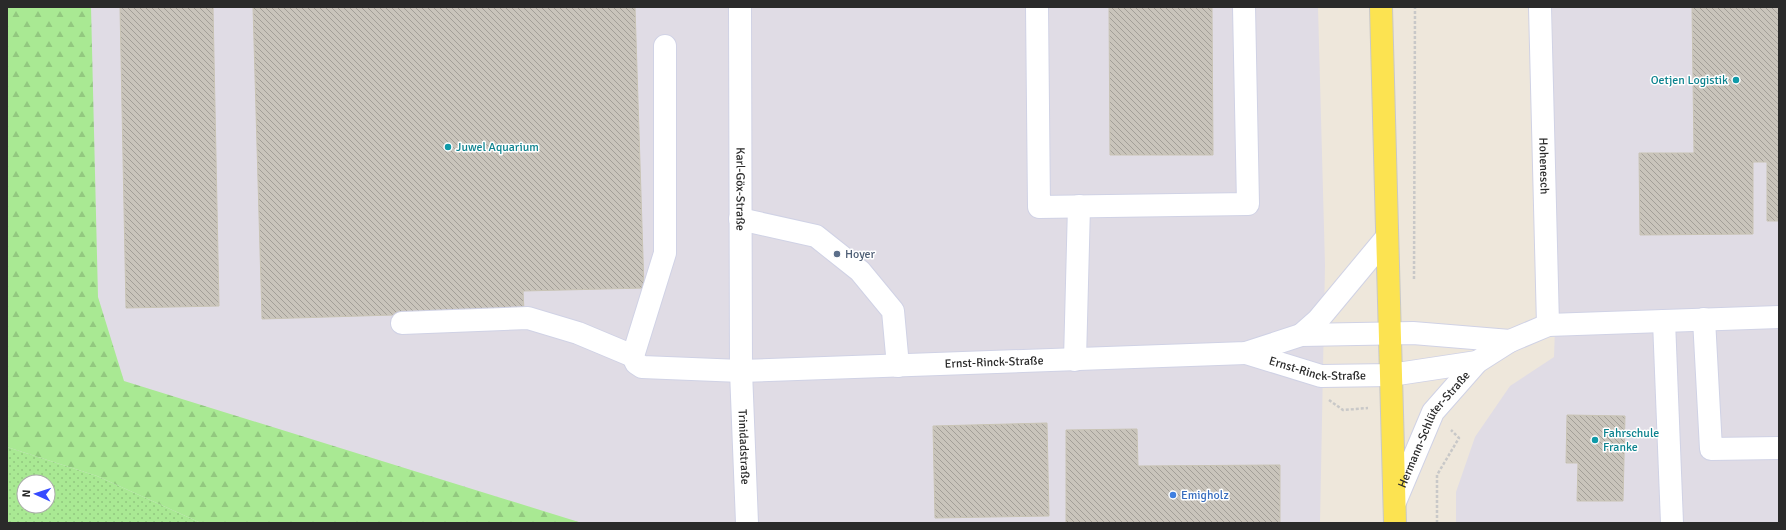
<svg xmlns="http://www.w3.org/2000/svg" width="1786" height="530" font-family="Signika,sans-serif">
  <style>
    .industrial { fill: #e0dce5; fill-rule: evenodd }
    .grass { fill: url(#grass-dots); fill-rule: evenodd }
    .forest { fill: url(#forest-firs) }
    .building { fill: url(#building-back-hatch); stroke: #c9c4b5 }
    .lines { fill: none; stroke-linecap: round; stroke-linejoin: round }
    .minor-casing { stroke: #d0d2e5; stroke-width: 24 }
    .major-casing { stroke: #c8c8c8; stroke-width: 24 }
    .path { stroke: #c8c8c8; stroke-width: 2.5; stroke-dasharray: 3 2; stroke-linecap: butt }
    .minor { stroke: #fff; stroke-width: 22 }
    .major { stroke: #fce351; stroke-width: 22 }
    .culture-dot { fill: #0f9aa8; stroke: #fff; stroke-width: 1.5 }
    .service-dot { fill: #5c6f8a; stroke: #fff; stroke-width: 1.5 }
    .shop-dot { fill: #3f7fe0; stroke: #fff; stroke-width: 1.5 }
    .labels { text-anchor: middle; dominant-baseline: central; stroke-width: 3; stroke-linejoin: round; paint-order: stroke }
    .culture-label { font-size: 12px; fill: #0d838f; stroke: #fff; text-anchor: start }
    .street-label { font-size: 12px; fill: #2a2a2a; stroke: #fff }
    .service-label { font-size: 12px; fill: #4e5e75; stroke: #fff; text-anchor: start }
    .shop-label { font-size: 12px; fill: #366cbe; stroke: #fff; text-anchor: start }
  </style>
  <defs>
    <pattern id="grass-dots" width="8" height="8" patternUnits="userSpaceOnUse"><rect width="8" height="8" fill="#a9e993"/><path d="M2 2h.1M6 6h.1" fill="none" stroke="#92c87f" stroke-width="1.8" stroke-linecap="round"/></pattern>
    <pattern id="forest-firs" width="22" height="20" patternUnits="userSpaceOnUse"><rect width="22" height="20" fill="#a9e993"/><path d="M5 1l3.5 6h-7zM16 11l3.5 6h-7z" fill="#92c87f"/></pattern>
    <pattern id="building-back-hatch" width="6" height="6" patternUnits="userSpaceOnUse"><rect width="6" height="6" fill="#c9c4bb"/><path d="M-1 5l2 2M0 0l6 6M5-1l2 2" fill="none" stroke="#a39f98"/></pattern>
  </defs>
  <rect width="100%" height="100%" fill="#eee7db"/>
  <g class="industrial">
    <path d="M7,7H1318L1325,265L1320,523H7ZM24,482H48V506H24Z"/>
    <polygon points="1552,7 1779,7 1779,523 1456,523 1456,492 1475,437 1510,386 1554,357 1556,299"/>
  </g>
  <path class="grass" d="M7,447L97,476L201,523H7ZM24,482H48V506H24Z"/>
  <polygon class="forest" points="7,7 91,7 98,297 124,381 582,523 201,523 97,476 7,447"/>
  <g class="building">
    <polygon points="120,7 213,7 219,306 126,308"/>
    <polygon points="253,7 635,7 644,288 523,291 524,311 262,319"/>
    <polygon points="1109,7 1212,7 1213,155 1110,155"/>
    <polygon points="1692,7 1779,7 1779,221 1767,221 1767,162 1753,162 1753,234 1640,235 1639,153 1694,153"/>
    <polygon points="1567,415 1625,416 1623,501 1577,501 1578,463 1566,463"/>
    <polygon points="1047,423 1049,516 935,518 933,426"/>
    <polygon points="1137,429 1138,466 1280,465 1280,523 1066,523 1066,430"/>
  </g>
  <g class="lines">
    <g class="minor-casing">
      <g id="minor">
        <path id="s1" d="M740,7L741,371L747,523"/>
        <polyline points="1037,7 1039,207 1248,204 1244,7"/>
        <path id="s2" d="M1540,7L1548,325"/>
        <path id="s3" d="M665,46V253L633,356L636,363L642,367L741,371L1246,353L1301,335L1413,333L1510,341"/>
        <polyline points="740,219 816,236 860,271 893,311 898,366"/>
        <polyline points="1704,319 1711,449 1779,448"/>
        <polyline points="1664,321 1672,523"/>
        <polyline points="402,323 528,318 578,333 633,356"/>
        <polyline points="1301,335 1318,320 1387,237"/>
        <path id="s4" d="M1246,353L1321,376L1391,375L1477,362"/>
        <polyline points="1075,360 1079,206"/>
        <path id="s5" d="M1395,502L1433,412L1477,362L1510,341L1548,325L1779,317"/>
      </g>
    </g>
    <g class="major-casing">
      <polyline id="major" points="1381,7 1395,523"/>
    </g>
    <g class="path">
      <polyline points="1414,279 1415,7"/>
      <polyline points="1329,400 1343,410 1368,408"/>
      <polyline points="1437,523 1437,475 1459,438 1451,430"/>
    </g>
    <use href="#minor" class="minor"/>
    <use href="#major" class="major"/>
  </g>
  <g class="culture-dot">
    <circle cx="1736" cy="80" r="4"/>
    <circle cx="448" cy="147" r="4"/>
    <circle cx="1595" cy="440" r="4"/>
  </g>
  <circle class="service-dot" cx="837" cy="254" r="4"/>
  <circle class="shop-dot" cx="1173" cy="495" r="4"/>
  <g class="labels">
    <g class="culture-label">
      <text x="1728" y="80" text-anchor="end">Oetjen Logistik</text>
      <text x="456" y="147">Juwel Aquarium</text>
      <text x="1603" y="433">Fahrschule<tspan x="1603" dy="14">Franke</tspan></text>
    </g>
    <g class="street-label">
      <text stroke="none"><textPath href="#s2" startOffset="159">Hohenesch</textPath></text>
      <text stroke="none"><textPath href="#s1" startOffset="182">Karl-Göx-Straße</textPath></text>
      <text stroke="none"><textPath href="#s3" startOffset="682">Ernst-Rinck-Straße</textPath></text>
      <text stroke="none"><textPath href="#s4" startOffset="74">Ernst-Rinck-Straße</textPath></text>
      <text stroke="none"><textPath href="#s5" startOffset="83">Hermann-Schlüter-Straße</textPath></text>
      <text stroke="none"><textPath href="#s1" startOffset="440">Trinidadstraße</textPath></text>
    </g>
    <g class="service-label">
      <text x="845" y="254">Hoyer</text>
    </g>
    <g class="shop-label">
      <text x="1181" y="495">Emigholz</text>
    </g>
  </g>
  <rect width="1786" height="530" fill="none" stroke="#2a2a2a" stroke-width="16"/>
  <g transform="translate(36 494) rotate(273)"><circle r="19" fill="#ffffff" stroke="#aaaaaa"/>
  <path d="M0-3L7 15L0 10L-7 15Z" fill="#374bff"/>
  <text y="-6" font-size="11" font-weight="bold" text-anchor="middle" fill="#2a2a2a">N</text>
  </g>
</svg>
